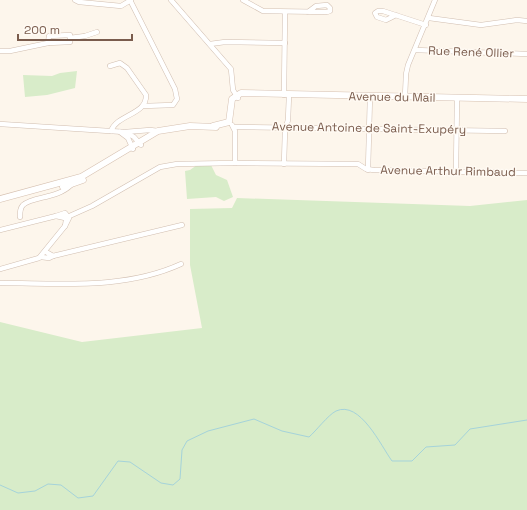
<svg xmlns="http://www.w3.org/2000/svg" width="527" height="510" font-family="'Space Grotesk',sans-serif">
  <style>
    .green { fill: #d8ecc9 }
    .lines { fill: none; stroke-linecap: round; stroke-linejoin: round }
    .stream { stroke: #a5d3da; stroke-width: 1 }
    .minor-casing { stroke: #d1beb0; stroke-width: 5.5 }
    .secondary-casing { stroke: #d6c0b0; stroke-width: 7 }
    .minor { stroke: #fff; stroke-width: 4.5 }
    .secondary { stroke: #fff; stroke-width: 6 }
    .labels { text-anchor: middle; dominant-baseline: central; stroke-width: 3; stroke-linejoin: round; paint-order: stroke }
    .street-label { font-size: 12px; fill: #7a5c4d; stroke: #fffaf3 }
  </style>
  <rect width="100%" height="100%" fill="#fdf6ec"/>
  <g class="green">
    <polygon points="77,71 75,88 47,95 25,97 23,75 52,76 60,73"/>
    <polygon points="197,165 211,165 216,175 227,180 233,197 224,201 216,197 187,199 185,171 190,170"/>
    <polygon points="237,198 470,206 527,200 527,510 0,510 0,322 82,342 202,328 190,265 190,209 232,208"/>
  </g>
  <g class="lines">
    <path class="stream" d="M0,485L18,493L35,491L48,484L61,485L78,498L93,496L118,461L130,462L161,483L173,485L180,479L182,450L187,441L208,431L254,419L282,431L309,437C316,431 328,415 336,411C360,400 381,446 392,461H412L426,447L455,445L470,429L527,420"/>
    <g class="minor-casing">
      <g id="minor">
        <polyline points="75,0 79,2 121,6 131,0"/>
        <polyline points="130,0 175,89 177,99 173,105 143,106"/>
        <polyline points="171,0 231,69 233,90 238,98"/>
        <polyline points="243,0 263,11 327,12 330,11 330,8 327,5 316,6 308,12"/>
        <polyline points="396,15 386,20 377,17 375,13 378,11 383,11 426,25"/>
        <polyline points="429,18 481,25 517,20 527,21"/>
        <polyline points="48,43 49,36 70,35 70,38"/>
        <polyline points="210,44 225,42 285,43"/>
        <polyline points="415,50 527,54"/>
        <polyline points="0,51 10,51 48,43 70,42 70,38 85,36 97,32"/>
        <path d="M110,66L120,63L127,68L146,95C147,115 117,114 111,131"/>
        <polyline points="284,95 285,12"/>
        <polyline points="405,97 406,74 408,65 435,0"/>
        <polyline points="0,124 125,132 150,130 158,131"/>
        <polyline points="234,127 505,131"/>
        <polyline points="120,132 128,138 133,149"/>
        <polyline points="125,132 134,137 141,145"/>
        <polyline points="235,163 358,164 366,169 374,170 527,173"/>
        <polyline points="284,164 285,130 288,120 289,95"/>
        <polyline points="368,170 370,96"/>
        <polyline points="456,172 457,98"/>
        <polygon points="65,213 69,218 65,226 66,220 65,218 56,216"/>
        <path d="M20,217C20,212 20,208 23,205C33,196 57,199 71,185"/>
        <polyline points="65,218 92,206 160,167 177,164 235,163 235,131 232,125"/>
        <polyline points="0,230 56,216"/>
        <polyline points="53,256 182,225"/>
        <polyline points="41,257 49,258 53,256 46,252"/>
        <polyline points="0,269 39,258 65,226"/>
        <path d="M0,283C60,283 124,290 181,264"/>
      </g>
    </g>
    <g class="secondary-casing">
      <g id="secondary">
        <polyline points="213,126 229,122 232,99 241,93 527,99"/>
        <polyline points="63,187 83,180"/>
        <polyline points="0,199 81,177 158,131 190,126 216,127"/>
      </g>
    </g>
    <use href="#minor" class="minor"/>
    <use href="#secondary" class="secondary"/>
  </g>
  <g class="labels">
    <g class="street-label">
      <text transform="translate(471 52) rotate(2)">Rue René Ollier</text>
      <text transform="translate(392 97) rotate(1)">Avenue du Mail</text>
      <text transform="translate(369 128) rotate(1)">Avenue Antoine de Saint-Exupéry</text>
      <text transform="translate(448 171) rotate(1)">Avenue Arthur Rimbaud</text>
    </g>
  </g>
  <path d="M18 34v6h114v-6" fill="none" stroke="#7a5c4d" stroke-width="2"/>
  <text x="24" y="34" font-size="12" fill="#7a5c4d" stroke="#fffaf3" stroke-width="3" paint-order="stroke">200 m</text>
</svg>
